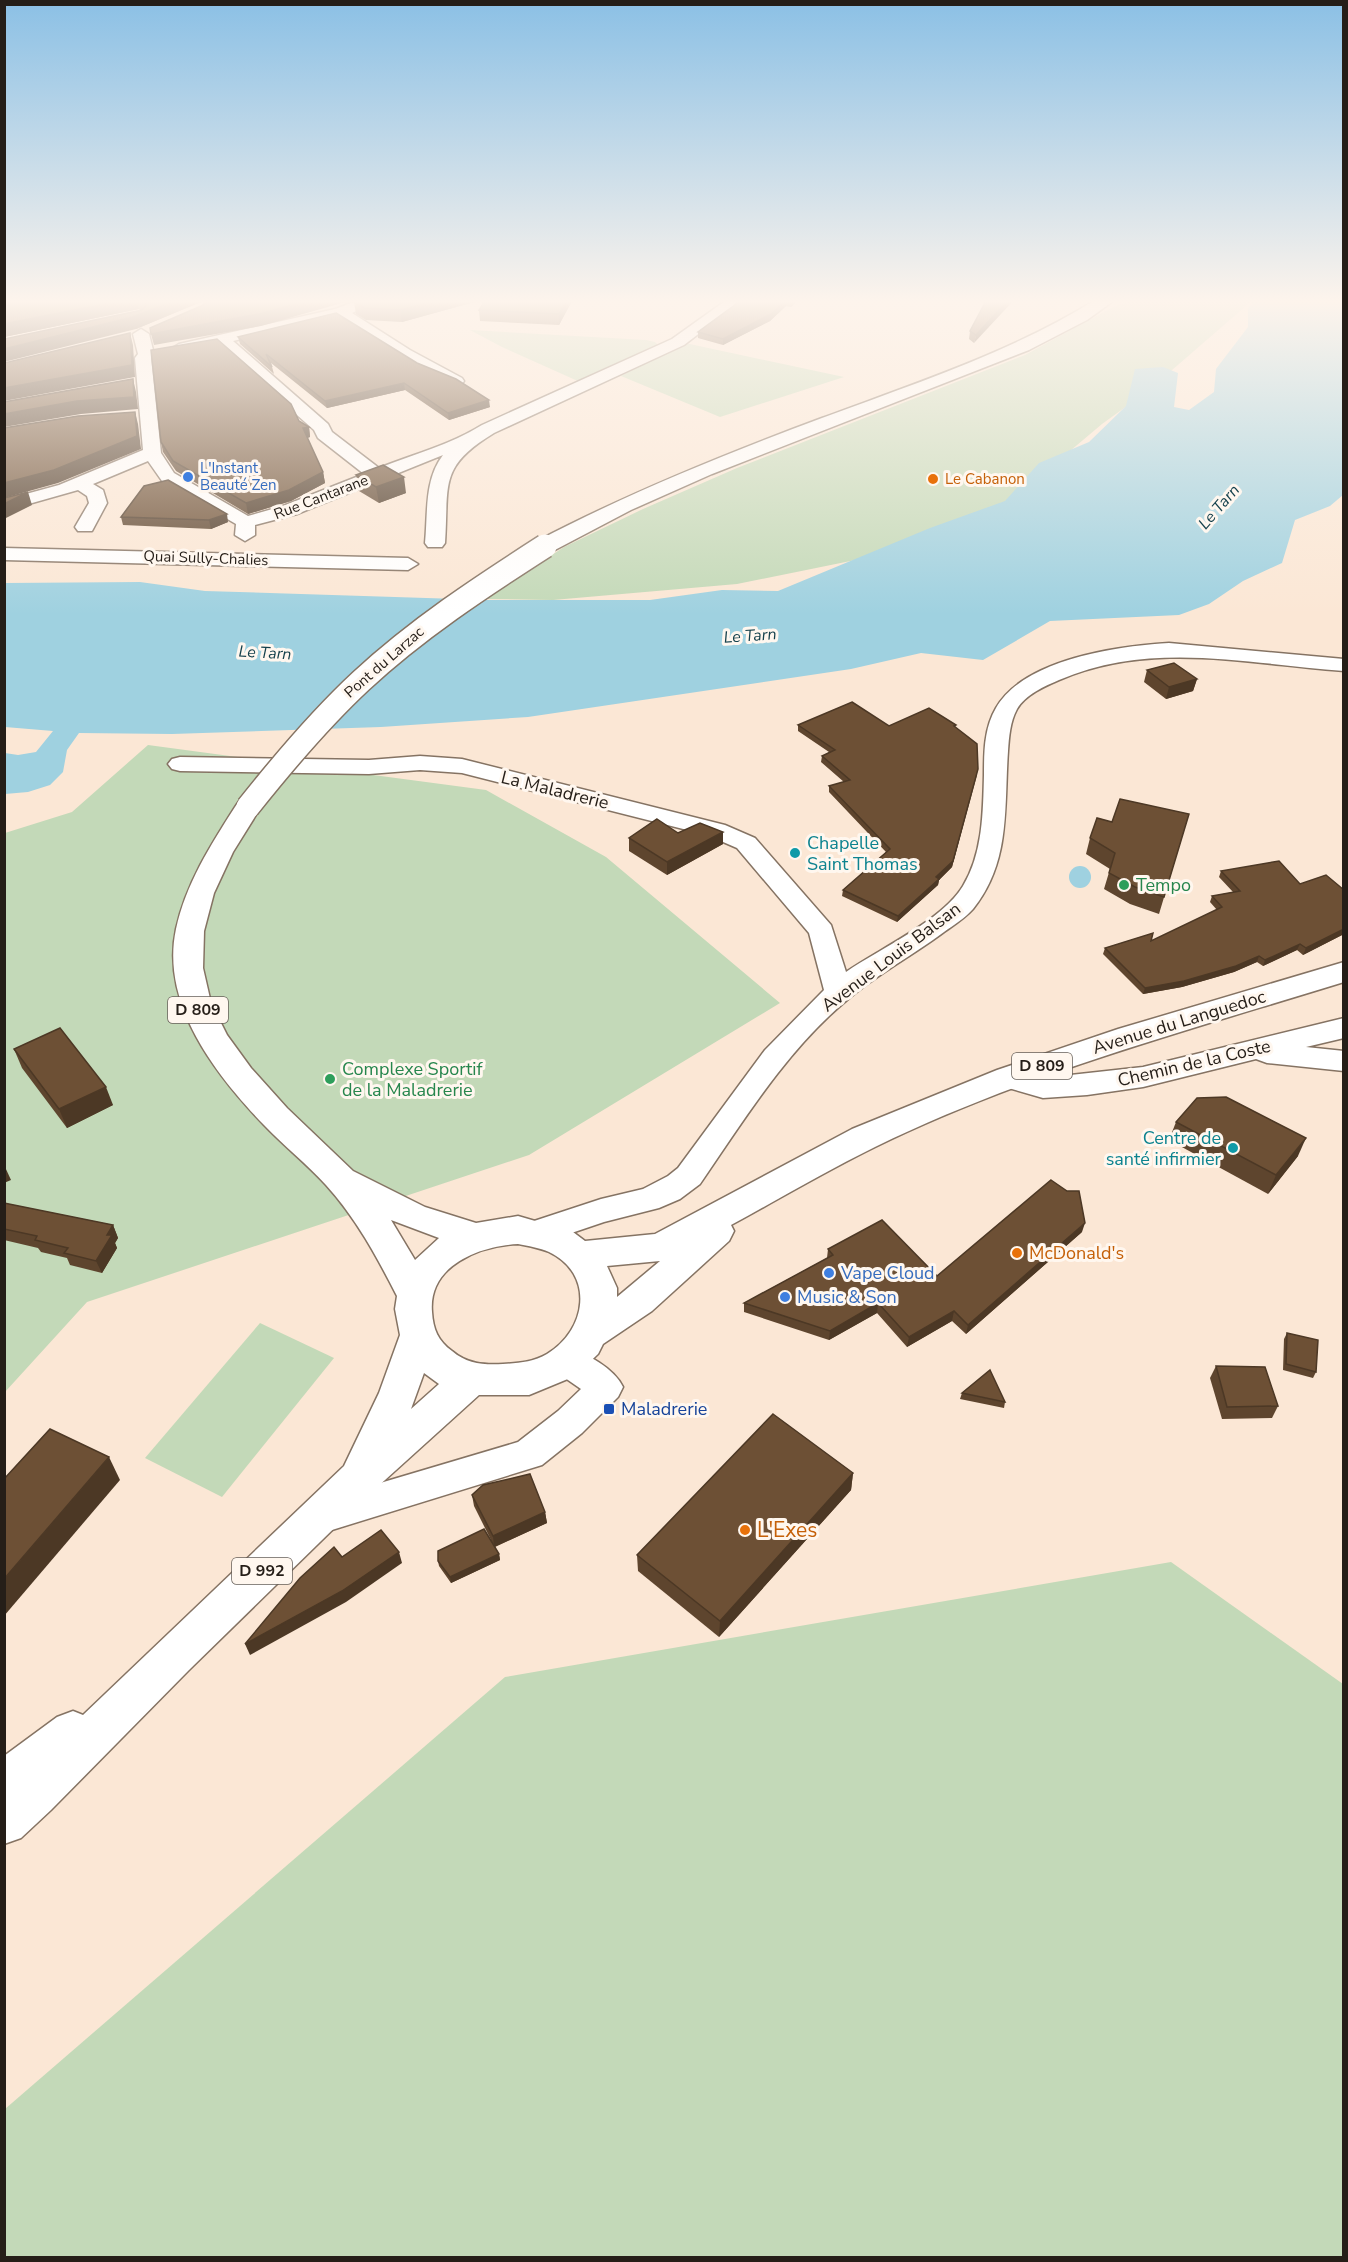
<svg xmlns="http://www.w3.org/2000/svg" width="1348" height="2262" font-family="'Nunito Sans',sans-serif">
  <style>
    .green { fill: #c3d9b8 }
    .water { fill: #9fd1e0 }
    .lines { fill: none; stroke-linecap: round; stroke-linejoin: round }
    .street-casing { stroke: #857363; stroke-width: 3 }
    .primary-casing { stroke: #857363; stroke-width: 3 }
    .street { fill: #fff; fill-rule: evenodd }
    .primary { fill: #fff; fill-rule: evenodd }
    .primary-bridge-casing { stroke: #857363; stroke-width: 26; stroke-linecap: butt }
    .primary-bridge { stroke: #fff; stroke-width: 23 }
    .wall { fill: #5e452e }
    .shaded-wall { fill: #4c3825 }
    .building { fill: #6d5035; stroke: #4c3825; stroke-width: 1.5 }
    .shop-dot { fill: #3f7fe0; stroke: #fff7ef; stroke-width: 2 }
    .food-dot { fill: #e8710a; stroke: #fff7ef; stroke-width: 2 }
    .culture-dot { fill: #0f9aa8; stroke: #fff7ef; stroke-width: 2 }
    .leisure-dot { fill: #2e9e5b; stroke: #fff7ef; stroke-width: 2 }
    .transit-dot { fill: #1a4fb4; stroke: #fff7ef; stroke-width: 2 }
    .labels { text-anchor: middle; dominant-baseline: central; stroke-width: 6; stroke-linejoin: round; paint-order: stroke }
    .far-shop-label { font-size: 15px; fill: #366cbe; stroke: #fff7ef; text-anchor: start }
    .far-food-label { font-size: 15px; fill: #c56008; stroke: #fff7ef; text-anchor: start }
    .far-street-label { font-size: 15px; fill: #251e18; stroke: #fff7ef }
    .far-water-label { font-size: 16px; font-style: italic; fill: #123f4b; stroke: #fff7ef }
    .shield { fill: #fff7ef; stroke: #665f58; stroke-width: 1.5 }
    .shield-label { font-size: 16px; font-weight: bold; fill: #251e18 }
    .street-label { font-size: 18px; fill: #251e18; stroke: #fff7ef }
    .culture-label { font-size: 18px; fill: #0d838f; stroke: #fff7ef; text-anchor: start }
    .leisure-label { font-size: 18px; fill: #27864d; stroke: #fff7ef; text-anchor: start }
    .food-label { font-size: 18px; fill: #c56008; stroke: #fff7ef; text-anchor: start }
    .shop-label { font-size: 18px; fill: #366cbe; stroke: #fff7ef; text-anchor: start }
    .transit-label { font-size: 18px; fill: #164399; stroke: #fff7ef; text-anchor: start }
    .near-food-label { font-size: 21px; fill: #c56008; stroke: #fff7ef; text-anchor: start }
  </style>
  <rect width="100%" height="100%" fill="#fbe7d5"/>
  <g class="green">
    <polygon points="1141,299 1254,299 1149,390 1102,424 1000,510 875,556 737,584 553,600 485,599 564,547 643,509 737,468 1025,355 1115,306"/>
    <polygon points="470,330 646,340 655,342 658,345 580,382 502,347"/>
    <polygon points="685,343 844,377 720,417 621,376"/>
    <polygon points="148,745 486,790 606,857 780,1003 529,1155 87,1302 5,1392 5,833 72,812"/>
    <polygon points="260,1323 334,1358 222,1497 145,1458"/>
    <polygon points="1171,1562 1343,1684 1343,2257 5,2257 5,2109 505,1677"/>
  </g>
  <g class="water">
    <polygon points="1256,299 1343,299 1343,495 1330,506 1295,520 1282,563 1243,581 1209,604 1179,615 1050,621 983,660 921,653 851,669 528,717 381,727 172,734 79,733 67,750 63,772 50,785 28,792 5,794 5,753 18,755 36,752 53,731 5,727 5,583 140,582 205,591 489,600 650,600 722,590 778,591 930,528 1005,501 1039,463 1089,442 1126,406 1135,369 1163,367 1178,373 1174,407 1189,410 1214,392 1216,369 1248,327 1248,308"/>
    <circle cx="1080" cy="877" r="11"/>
  </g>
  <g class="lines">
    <g class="street-casing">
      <g id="street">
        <path d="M362,299H382L352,313L410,350L462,378L464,381L462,384C442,389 358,330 338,317L233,341L328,424L332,432L379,468C414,454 450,445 482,425L672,339L728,299H744L684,345L494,433C438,467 449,484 445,543L442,547H428L425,543C428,513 424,480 443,455L297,514L255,525V535L245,541L235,535L236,524L162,481L148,461L93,484L103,490L107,503L92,531H78L75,527L89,503L87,496L78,490L4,511V500L59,485L143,450L135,358L138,354L133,334L141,329L149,334L154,354L151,358L161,453L174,473L248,516L283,506L364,474L318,438L314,430L218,345L179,354L171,349L179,344L335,309Z"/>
        <polygon points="4,548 408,558 418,564 408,570 4,560"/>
        <path d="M1169,643L1344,659V671C1247,664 1152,640 1059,680C1045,686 1025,695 1017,709C1010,722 1009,737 1008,751C1004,807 1011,862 973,909C965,918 954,925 944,932C912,956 877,974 847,1000C786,1051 744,1120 700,1184L680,1199L659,1208L604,1222L539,1244L528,1241L523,1232L528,1223L601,1199L643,1189L668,1176L678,1168L765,1050L824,990L809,933L737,848L707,835L462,773L420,770L369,774L180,771L172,769L168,764L172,759L180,757L369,760L420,756L462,759L725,825L755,838L831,925L846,972C879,949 943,920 963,886C983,853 983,812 984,775C984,753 984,728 996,708C1024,659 1118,646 1169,643Z"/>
        <polygon points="1344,1018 1344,1038 1306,1047 1344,1051 1344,1071 1267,1063 1256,1059 1143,1087 1087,1095 1043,1098 998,1085 993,1078 998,1071 1008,1068 1043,1078 1143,1067"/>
        <path d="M567,1347C587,1354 614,1368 623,1387L618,1397L582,1433L542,1465L319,1534L306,1529L300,1517L306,1505L518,1442L558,1411L581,1389L555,1371L550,1361L555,1351Z"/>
      </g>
    </g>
    <g class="primary-casing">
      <g id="primary">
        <path d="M1097,299H1116L1087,320L1029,350L712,474L631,510L553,551H537L534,546L537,541C629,493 725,454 822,418C916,383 1012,352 1097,299Z"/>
        <path d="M248,799L257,801L261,807L233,852L214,893L204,931L203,968L211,1003L227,1035L251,1068L287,1108L353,1171L425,1207L476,1223L518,1216L573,1232L585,1241L655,1234L852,1129L997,1070L1118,1029L1344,962V982C1186,1031 1024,1074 875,1147C826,1171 779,1199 731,1225L734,1231L729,1241L652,1311L603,1344L598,1354L575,1376L529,1395H479L364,1499L189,1670L51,1810L21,1838L4,1844V1756L57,1717L73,1711L83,1715L344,1466L379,1393L400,1335L395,1309L397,1296C377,1257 356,1218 326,1185C307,1164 284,1146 264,1125C216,1075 160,1004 176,929C186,884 210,846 235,807L239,801ZM391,1220L439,1238L415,1260ZM518,1244C528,1246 540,1248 549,1252C595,1274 587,1330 547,1354C533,1362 519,1363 503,1364C484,1365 467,1364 452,1351C438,1341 433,1329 432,1312C428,1265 480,1246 518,1244ZM660,1261L617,1297V1288L607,1266ZM424,1373L439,1384L411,1409Z"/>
      </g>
    </g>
    <use href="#street" class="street"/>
    <use href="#primary" class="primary"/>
    <g class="primary-bridge-casing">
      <path id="primary-bridge" d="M248,807C283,763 319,720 361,681C417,629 481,587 545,546"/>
    </g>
    <use href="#primary-bridge" class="primary-bridge"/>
  </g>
  <g class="wall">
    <polygon points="4,299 208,299 136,329 140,310 139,309 4,337"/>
    <polygon points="363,299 485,299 402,322 366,320 356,314 354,302"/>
    <polygon points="486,299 573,299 559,325 480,321 479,310"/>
    <polygon points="743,299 799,299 791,307 786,306 770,321 723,345 698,338 698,332"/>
    <polygon points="987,299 974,343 969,339 970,331"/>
    <polygon points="238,337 417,363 490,407 449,420 405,390 327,408 271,363 274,374 240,344"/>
    <polygon points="299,421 309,427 310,437 307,438 323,472 325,483 291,501 248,514 176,471 163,452 161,442"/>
    <polygon points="356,475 406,493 379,503 359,491"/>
    <polygon points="144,486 228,522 211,529 123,525 121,517"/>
    <polygon points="1147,670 1197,679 1193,691 1166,699 1144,682"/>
    <polygon points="798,725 889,726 956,725 955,727 977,775 952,867 939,880 938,885 897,922 842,896 843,890 886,852 829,792 829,786 844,782 821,762 822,756 829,752 798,731"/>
    <polygon points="1189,814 1159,914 1130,904 1104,889 1110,869 1086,854 1090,838 1112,822"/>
    <polygon points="678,833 723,844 667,875 629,851 629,838"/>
    <polygon points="1221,871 1300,884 1344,890 1344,934 1303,955 1297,950 1263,966 1257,962 1234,972 1182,987 1143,994 1103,954 1105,948 1151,941 1217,910 1210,902 1212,896 1233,892 1219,877"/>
    <polygon points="14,1049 113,1105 67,1128 22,1068"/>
    <polygon points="1176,1122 1298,1156 1268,1194 1169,1140"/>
    <polygon points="4,1203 113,1225 118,1238 115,1243 117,1248 102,1273 70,1265 67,1258 41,1252 38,1248 4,1240"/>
    <polygon points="1082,1232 966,1334 952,1321 907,1347 877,1313 829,1340 744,1312 744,1303 827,1258 828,1249 937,1276"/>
    <polygon points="1287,1333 1316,1372 1313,1378 1283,1370 1284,1339"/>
    <polygon points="1216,1366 1278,1406 1272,1418 1222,1419 1210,1378"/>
    <polygon points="962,1393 1005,1402 1004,1408 960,1399"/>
    <polygon points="853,1473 851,1490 719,1637 638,1571 637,1555"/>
    <polygon points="472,1495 545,1512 547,1523 495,1547 499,1554 500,1560 451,1583 439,1566 438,1561 491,1540 474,1506"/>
  </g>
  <g class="shaded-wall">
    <polygon points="130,299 136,299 139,309 4,337 4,324"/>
    <polygon points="178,299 208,299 136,329 4,362 4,349 133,317"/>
    <polygon points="314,299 356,299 261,326 154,345 151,334"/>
    <polygon points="443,299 485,299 402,322 400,310"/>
    <polygon points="567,299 573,299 559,325 559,314"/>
    <polygon points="794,299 799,299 791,307 792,301"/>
    <polygon points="1009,299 1015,299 974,343 976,335"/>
    <polygon points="786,300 786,306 770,321 723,345 723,339"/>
    <polygon points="130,333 133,345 135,377 4,401 4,388"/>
    <polygon points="133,379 136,392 138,409 81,414 4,427 4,414"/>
    <polygon points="404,383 405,390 327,408 325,401"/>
    <polygon points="489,400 490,407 449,420 448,413"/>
    <polygon points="135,412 138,424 141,449 58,483 4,498 4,483"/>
    <polygon points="309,427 310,437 304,439 303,428"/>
    <polygon points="323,472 325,483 291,501 248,514 246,503"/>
    <polygon points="404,477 406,493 379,503 376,487"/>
    <polygon points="28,492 32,505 4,519 4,504"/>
    <polygon points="227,514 228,522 211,529 209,520"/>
    <polygon points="1197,679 1193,691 1166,699 1169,687"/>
    <polygon points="978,769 952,867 939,880 938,885 897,922 898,916"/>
    <polygon points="723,832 723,844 667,875 667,862"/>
    <polygon points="1344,929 1344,934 1303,955 1306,948"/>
    <polygon points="1300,944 1297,950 1263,966 1265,960"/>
    <polygon points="1259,956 1257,962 1234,972 1182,987 1143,994 1145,988"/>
    <polygon points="106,1087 113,1105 67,1128 59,1109"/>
    <polygon points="1306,1138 1298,1156 1268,1194 1276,1175"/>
    <polygon points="5,1167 11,1180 4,1183"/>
    <polygon points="1085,1223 1082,1232 966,1334 968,1325"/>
    <polygon points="113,1225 118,1238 115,1243 117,1248 102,1273 96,1261 107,1235"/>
    <polygon points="878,1303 877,1313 829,1340 830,1331"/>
    <polygon points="954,1311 952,1321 907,1347 909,1337"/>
    <polygon points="109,1457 120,1480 4,1616 4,1579"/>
    <polygon points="853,1473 851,1490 719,1637 720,1621"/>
    <polygon points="545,1512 547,1523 494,1547 493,1536"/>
    <polygon points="399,1552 402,1563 346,1602 250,1655 245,1644"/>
    <polygon points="499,1554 500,1560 451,1583 450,1577"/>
  </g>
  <g class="building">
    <polygon points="4,299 130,299 4,324"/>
    <polygon points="138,299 178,299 133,317 4,349 4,339 142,310 147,304"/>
    <polygon points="213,299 314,299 259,314 151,334 150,328 201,306"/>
    <polygon points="363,299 443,299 400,310 364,308 354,302"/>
    <polygon points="486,299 567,299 559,314 479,310"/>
    <polygon points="743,299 794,299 792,301 786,300 771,314 723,339 698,332"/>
    <polygon points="987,299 1009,299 976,335 970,331"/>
    <polygon points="336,313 417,363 456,379 489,400 448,413 404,383 325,401 266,354 272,367 238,337"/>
    <polygon points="130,333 132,365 4,388 4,363"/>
    <polygon points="217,339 291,404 299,421 309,427 303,428 323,472 289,490 246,503 173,461 161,442 151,350"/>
    <polygon points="133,379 134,397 77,401 4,414 4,402"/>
    <polygon points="135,412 137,436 54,470 4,483 4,428 78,416"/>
    <polygon points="383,465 404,477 376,487 356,475"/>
    <polygon points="168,480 227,514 209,520 121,517 144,486"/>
    <polygon points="28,492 4,504 4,498"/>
    <polygon points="1174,663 1197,679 1169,687 1147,670"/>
    <polygon points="852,702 889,726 929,708 956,725 954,726 977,744 978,769 953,861 936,877 939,879 898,916 843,890 890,849 829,786 850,780 822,756 835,750 798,725"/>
    <polygon points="1120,799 1189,814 1164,897 1135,887 1109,873 1115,853 1090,838 1097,818 1112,822"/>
    <polygon points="657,819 678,833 700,823 723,832 667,862 629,838"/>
    <polygon points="1279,861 1300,884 1326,875 1344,890 1344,929 1306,948 1300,944 1265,960 1259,956 1236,966 1184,981 1145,988 1105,948 1153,933 1151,941 1222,907 1212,896 1240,891 1221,871"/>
    <polygon points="60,1028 106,1087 59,1109 14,1049"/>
    <polygon points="1226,1097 1306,1138 1276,1175 1176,1122 1197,1098"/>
    <polygon points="1051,1180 1067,1191 1079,1191 1085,1223 968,1325 954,1311 909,1337 878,1303 830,1331 744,1303 833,1255 828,1249 882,1220 937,1276"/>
    <polygon points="4,1203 113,1225 107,1235 112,1235 96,1261 64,1253 68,1248 35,1240 37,1236 4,1229"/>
    <polygon points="1287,1333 1318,1340 1316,1372 1286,1364"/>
    <polygon points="1216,1366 1265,1367 1278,1406 1227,1407"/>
    <polygon points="990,1370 1005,1402 962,1393"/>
    <polygon points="773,1414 853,1473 720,1621 637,1555"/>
    <polygon points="50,1429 109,1457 4,1579 4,1479"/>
    <polygon points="530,1474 545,1512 493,1536 472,1495 483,1485"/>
    <polygon points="484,1529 499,1554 450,1577 438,1561 438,1551"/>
    <polygon points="381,1530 399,1552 342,1591 245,1644 300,1578 334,1547 342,1557"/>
  </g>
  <linearGradient id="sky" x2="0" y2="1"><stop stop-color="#8bc0e5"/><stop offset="0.49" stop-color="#fdf4ec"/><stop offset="1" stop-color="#fdf4ec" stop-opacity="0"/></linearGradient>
  <rect width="1348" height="615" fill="url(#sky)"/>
  <g class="shop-dot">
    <circle cx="188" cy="477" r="6"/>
    <circle cx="829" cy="1273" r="6"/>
    <circle cx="785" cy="1297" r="6"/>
  </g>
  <g class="food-dot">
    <circle cx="933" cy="479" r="6"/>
    <circle cx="1017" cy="1253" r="6"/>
    <circle cx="745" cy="1530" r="6"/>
  </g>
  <g class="culture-dot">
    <circle cx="795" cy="853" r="6"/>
    <circle cx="1233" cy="1148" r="6"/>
  </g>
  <g class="leisure-dot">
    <circle cx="1124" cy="885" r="6"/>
    <circle cx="330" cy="1079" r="6"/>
  </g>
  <rect class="transit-dot" x="603" y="1403" width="12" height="12" rx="3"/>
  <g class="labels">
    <g class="far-shop-label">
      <text x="200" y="468">L'Instant<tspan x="200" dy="17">Beauté Zen</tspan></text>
    </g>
    <g class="far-food-label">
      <text x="945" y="479">Le Cabanon</text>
    </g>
    <g class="far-street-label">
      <text transform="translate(321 497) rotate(-21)">Rue Cantarane</text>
      <text transform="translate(206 558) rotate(2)">Quai Sully-Chalies</text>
      <text transform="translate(384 662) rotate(-41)">Pont du Larzac</text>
    </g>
    <g class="far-water-label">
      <text transform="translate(1219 507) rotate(-49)">Le Tarn</text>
      <text transform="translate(750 636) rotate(-4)">Le Tarn</text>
      <text transform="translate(265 653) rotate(3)">Le Tarn</text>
    </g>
    <g class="shield">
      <rect x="168" y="997" width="60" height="26" rx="4.5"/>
      <rect x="1012" y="1053" width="60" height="26" rx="4.5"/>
      <rect x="232" y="1558" width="60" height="26" rx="4.5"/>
    </g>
    <g class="shield-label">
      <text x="198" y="1010">D 809</text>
      <text x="1042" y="1066">D 809</text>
      <text x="262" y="1571">D 992</text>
    </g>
    <g class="street-label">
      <text transform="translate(555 790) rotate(14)">La Maladrerie</text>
      <text transform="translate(891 957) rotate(-37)">Avenue Louis Balsan</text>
      <text transform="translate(1179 1022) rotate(-17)">Avenue du Languedoc</text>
      <text transform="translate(1194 1063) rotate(-13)">Chemin de la Coste</text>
    </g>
    <g class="culture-label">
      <text x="807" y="843">Chapelle<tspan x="807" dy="21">Saint Thomas</tspan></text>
      <text x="1221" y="1138" text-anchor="end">Centre de<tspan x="1221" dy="21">santé infirmier</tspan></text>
    </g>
    <g class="leisure-label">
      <text x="1136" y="885">Tempo</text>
      <text x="342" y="1069">Complexe Sportif<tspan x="342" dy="21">de la Maladrerie</tspan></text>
    </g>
    <g class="food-label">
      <text x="1029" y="1253">McDonald's</text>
    </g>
    <g class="shop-label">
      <text x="841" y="1273">Vape Cloud</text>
      <text x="797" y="1297">Music &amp; Son</text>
    </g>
    <g class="transit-label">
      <text x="621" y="1409">Maladrerie</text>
    </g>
    <g class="near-food-label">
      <text x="757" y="1530">L'Exes</text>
    </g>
  </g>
  <rect width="1348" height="2262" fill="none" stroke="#251e18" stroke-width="12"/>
</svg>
